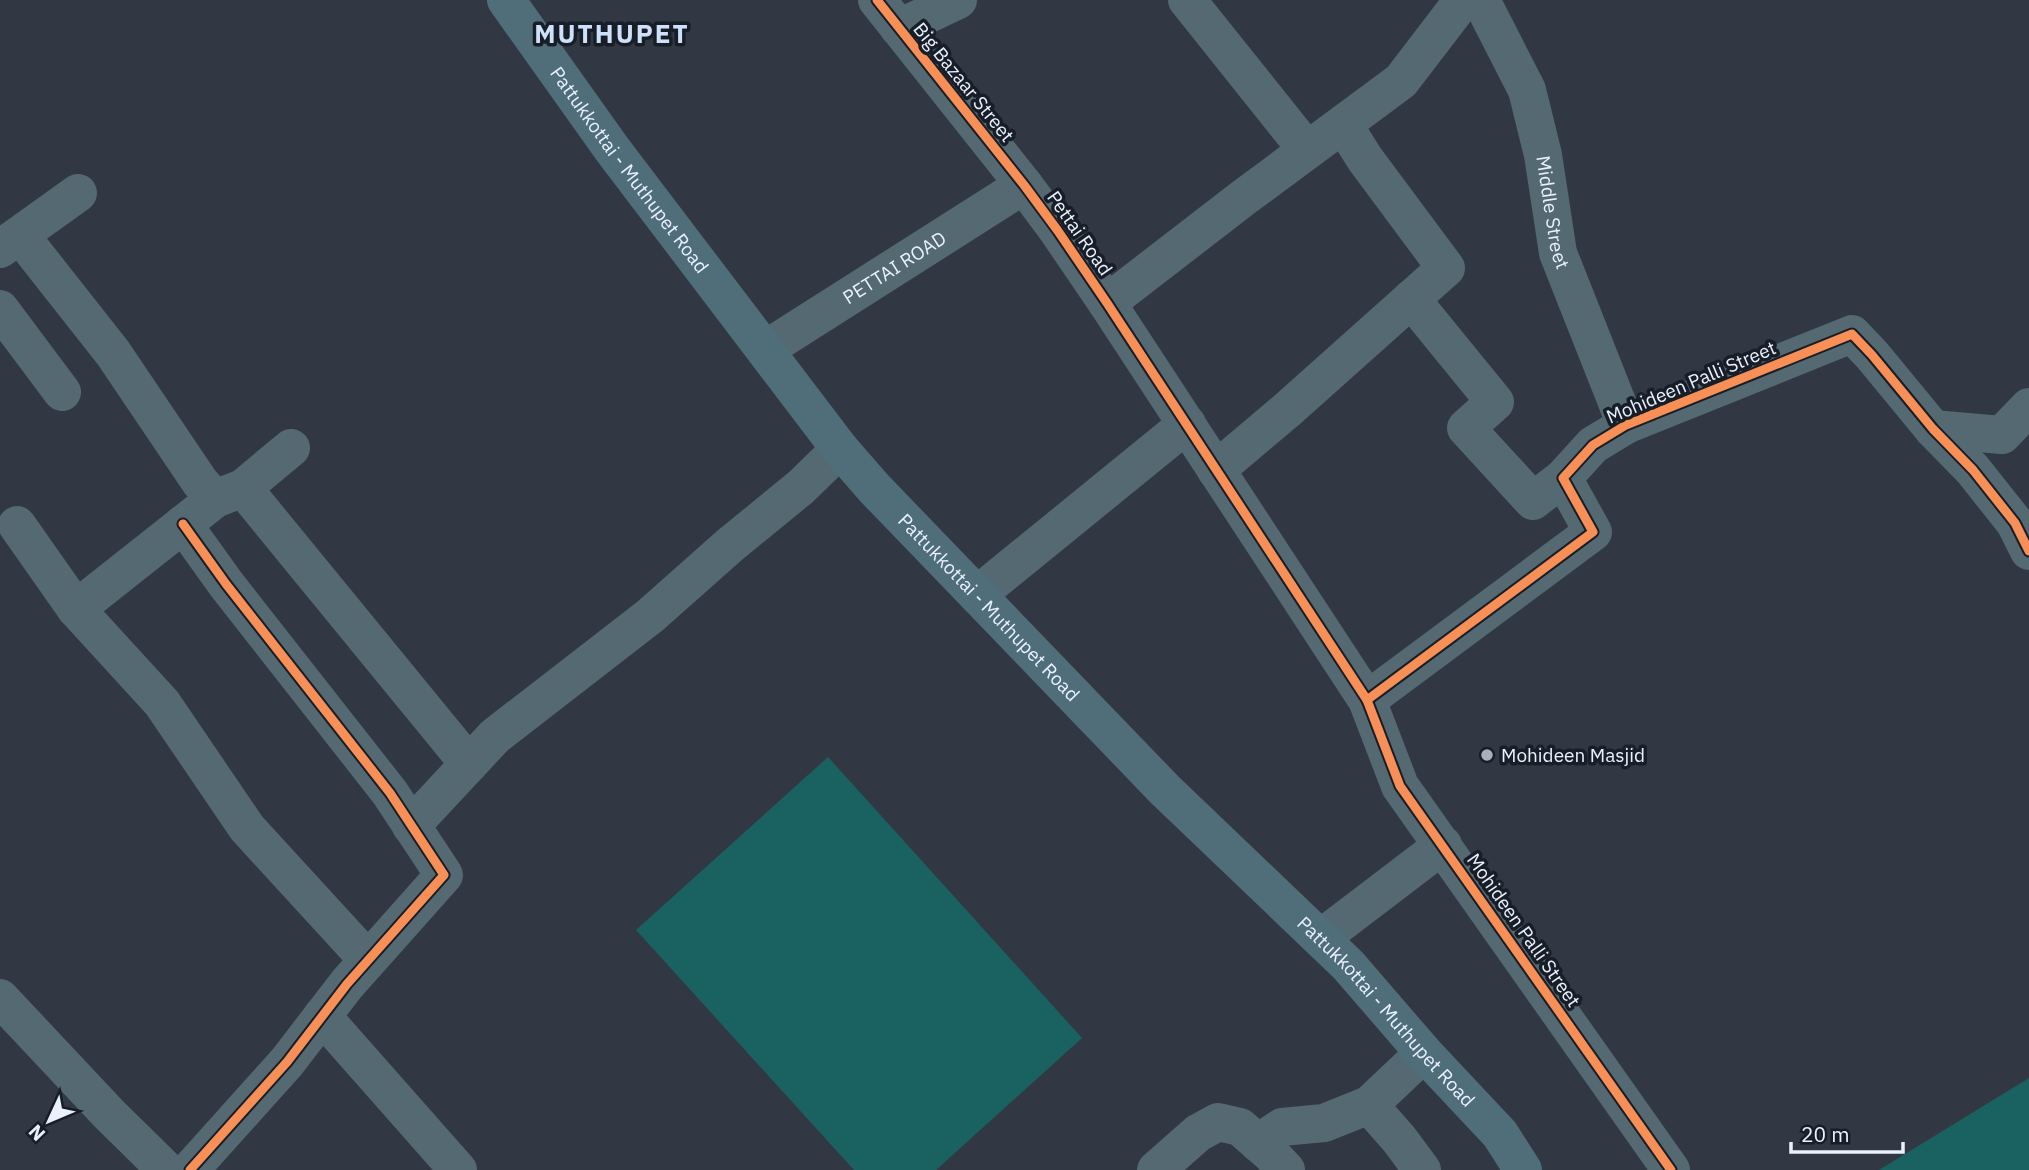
<svg xmlns="http://www.w3.org/2000/svg" width="2029" height="1170" font-family="'IBM Plex Sans',sans-serif">
  <style>
    .water { fill: #1a6261 }
    .lines { fill: none; stroke-linecap: round; stroke-linejoin: round }
    .minor { stroke: #546972; stroke-width: 38 }
    .secondary { stroke: #4f6e79; stroke-width: 38 }
    .cycleway-casing { stroke: #181e27; stroke-width: 13 }
    .cycleway { stroke: #f78f57; stroke-width: 9 }
    .poi-dot { fill: #a9b0bd; stroke: #181e27; stroke-width: 2.5 }
    .labels { text-anchor: middle; dominant-baseline: central; stroke-width: 7; stroke-linejoin: round; paint-order: stroke }
    .street-label { font-size: 19px; fill: #e9f1ff; stroke: #181e27 }
    .poi-label { font-size: 19px; fill: #e9f1ff; stroke: #181e27; text-anchor: start }
    .district-label { font-size: 26px; font-weight: bold; letter-spacing: 2px; fill: #cfe0fa; stroke: #181e27 }
  </style>
  <rect width="100%" height="100%" fill="#323843"/>
  <g class="water">
    <polygon points="828,757 1082,1038 936,1170 854,1170 636,930"/>
    <polygon points="2029,1078 2029,1170 1879,1170"/>
  </g>
  <g class="lines">
    <g class="minor">
      <polyline points="877,0 1024,185 1058,231 1107,303 1367,700 1400,786 1671,1170"/>
      <polyline points="1187,0 1307,150"/>
      <path id="s1" d="M1481,0L1527,90L1543,155L1558,253L1626,425"/>
      <polyline points="899,28 958,0"/>
      <polyline points="20,235 113,353 200,482 215,499"/>
      <polyline points="0,249 78,193"/>
      <polyline points="1411,299 1495,402 1466,428 1533,501 1563,478"/>
      <polyline points="1107,303 1243,198 1401,81 1463,0"/>
      <polyline points="0,309 62,392"/>
      <path id="s2" d="M766,349L1024,185"/>
      <polyline points="1933,429 2002,435 2029,407"/>
      <polyline points="1216,470 1287,410 1446,268 1365,159 1343,124"/>
      <polyline points="243,488 469,764"/>
      <polyline points="183,524 226,584 390,793 444,875 347,984 287,1062 190,1170"/>
      <polyline points="17,525 76,609 162,703 247,828 368,960"/>
      <polyline points="977,595 1187,424"/>
      <polyline points="76,609 215,499 243,488 291,448"/>
      <polyline points="1367,700 1593,532 1563,478 1593,445 1626,425 1852,334 1872,355 1933,429 1973,470 2015,523 2029,551"/>
      <polyline points="411,826 495,736 650,616 730,545 801,487 840,449"/>
      <polyline points="1321,938 1443,845"/>
      <polyline points="0,998 109,1114 166,1170"/>
      <polyline points="322,1016 458,1170"/>
      <polyline points="1369,1105 1399,1139 1422,1170"/>
      <polyline points="1258,1143 1282,1127 1324,1123 1369,1105 1424,1053"/>
      <polyline points="1156,1170 1198,1133 1218,1122 1240,1127 1271,1154 1286,1170"/>
    </g>
    <path class="secondary" id="s3" d="M506,0L612,149L840,449L874,488L1165,790L1348,965L1424,1053L1500,1134L1523,1170"/>
    <g class="cycleway-casing">
      <g id="cycleway">
        <polyline points="877,0 1024,185 1058,231 1107,303 1367,700 1400,786 1671,1170"/>
        <polyline points="183,524 226,584 390,793 444,875 347,984 287,1062 190,1170"/>
        <polyline points="1367,700 1593,532 1563,478 1593,445 1626,425 1852,334 1872,355 1933,429 1973,470 2015,523 2029,551"/>
      </g>
    </g>
    <use href="#cycleway" class="cycleway"/>
  </g>
  <circle class="poi-dot" cx="1487" cy="755" r="7"/>
  <g class="labels">
    <g class="street-label">
      <text transform="translate(964 82) rotate(51)">Big Bazaar Street</text>
      <text stroke="none"><textPath href="#s3" startOffset="210">Pattukkottai - Muthupet Road</textPath></text>
      <text stroke="none"><textPath href="#s1" startOffset="226">Middle Street</textPath></text>
      <text transform="translate(1080 233) rotate(55)">Pettai Road</text>
      <text stroke="none"><textPath href="#s2" startOffset="152">PETTAI ROAD</textPath></text>
      <text transform="translate(1691 382) rotate(-23)">Mohideen Palli Street</text>
      <text stroke="none"><textPath href="#s3" startOffset="777">Pattukkottai - Muthupet Road</textPath></text>
      <text transform="translate(1524 930) rotate(55)">Mohideen Palli Street</text>
      <text stroke="none"><textPath href="#s3" startOffset="1344">Pattukkottai - Muthupet Road</textPath></text>
    </g>
    <g class="poi-label">
      <text x="1501" y="755">Mohideen Masjid</text>
    </g>
    <g class="district-label">
      <text x="612" y="33">MUTHUPET</text>
    </g>
  </g>
  <g transform="translate(49 1121) rotate(226)" stroke="#181e27" stroke-width="5" paint-order="stroke">
  <path d="M0-5L12 26L0 18L-12 26Z" fill="#e9f1ff"/>
  <text y="-10" font-size="19" font-weight="bold" text-anchor="middle" fill="#e9f1ff">N</text>
  </g>
  <path d="M1791 1142v10h112v-10" fill="none" stroke="#e9f1ff" stroke-width="3.5"/>
  <text x="1801" y="1142" font-size="21" fill="#e9f1ff" stroke="#181e27" stroke-width="5" paint-order="stroke">20 m</text>
</svg>
